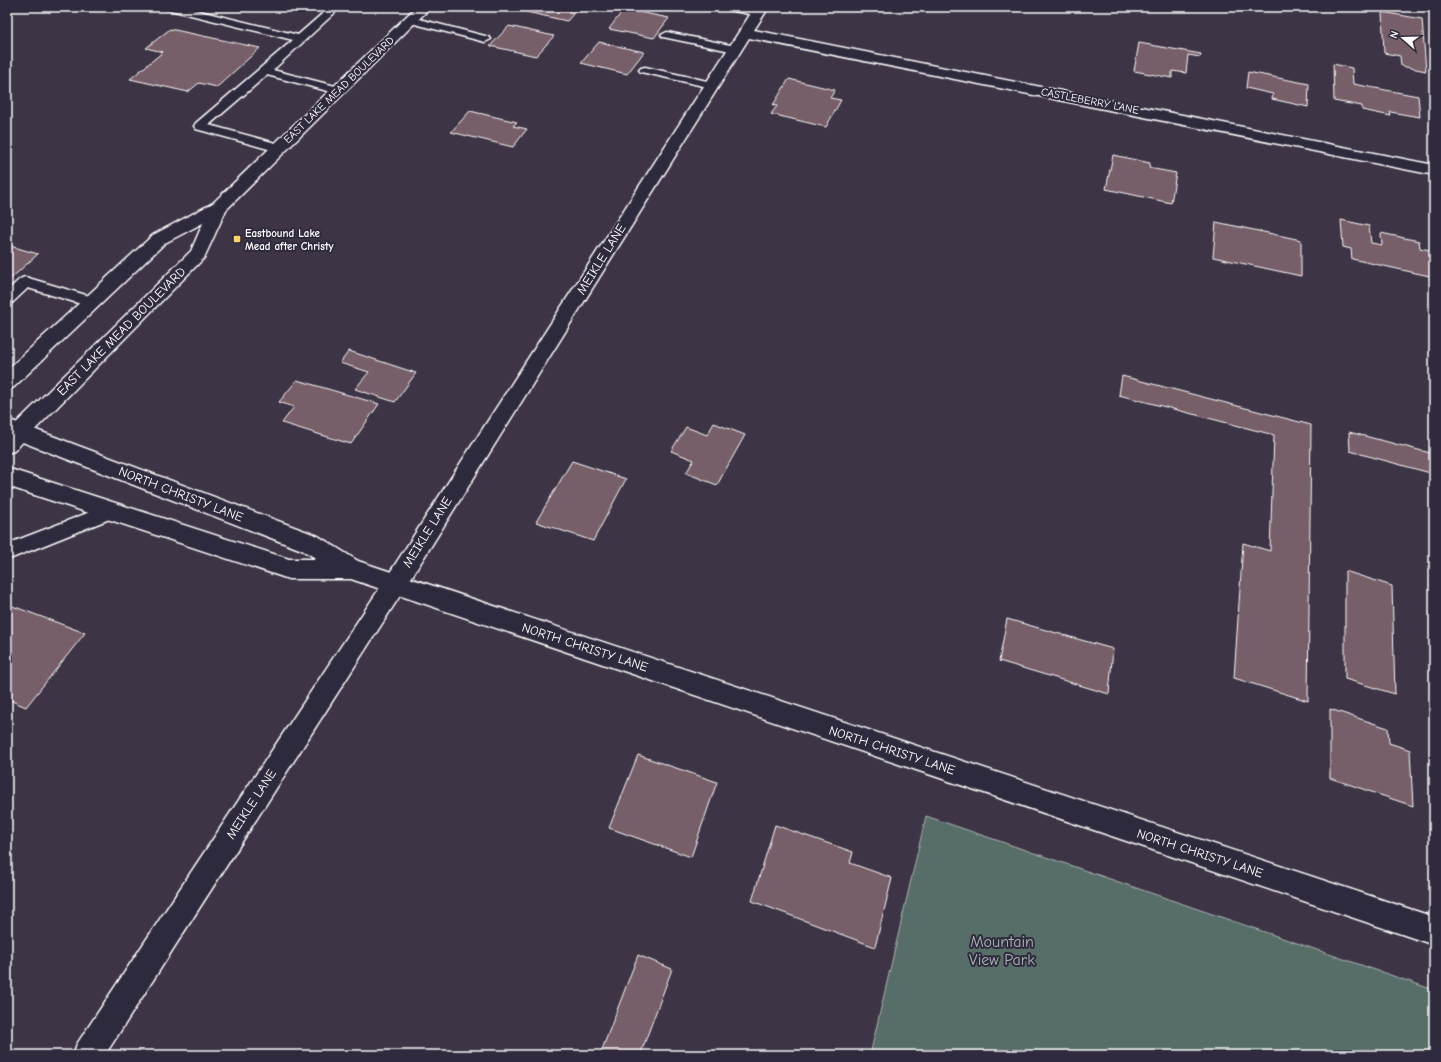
<svg xmlns="http://www.w3.org/2000/svg" width="1441" height="1062" font-family="'Comic Neue',sans-serif">
  <style>
    .green { fill: #576d68; stroke: #abb6b4 }
    .building { fill: #765e67; stroke: #fff }
    .lines { fill: none; stroke-linecap: round; stroke-linejoin: round }
    .service-casing { stroke: #fff; stroke-width: 3 }
    .minor-casing { stroke: #fff; stroke-width: 3 }
    .tertiary-casing { stroke: #fff; stroke-width: 3 }
    .primary-casing { stroke: #fff; stroke-width: 3 }
    .service { fill: #2f2a3d; fill-rule: evenodd }
    .minor { fill: #2f2a3d; fill-rule: evenodd }
    .tertiary { fill: #2f2a3d; fill-rule: evenodd }
    .primary { fill: #2f2a3d; fill-rule: evenodd }
    .poi-dot { fill: #ffd166; stroke: #2f2a3d; stroke-width: 1.5 }
    .labels { text-anchor: middle; dominant-baseline: central; stroke-width: 4; stroke-linejoin: round; paint-order: stroke }
    .far-street-label { font-size: 11px; fill: #fff; stroke: #2f2a3d }
    .far-poi-label { font-size: 11px; font-weight: bold; fill: #fff; stroke: #2f2a3d; text-anchor: start }
    .street-label { font-size: 13px; fill: #fff; stroke: #2f2a3d }
    .near-park-label { font-size: 16px; fill: #abb6b4; stroke: #2f2a3d }
  </style>
  <rect width="100%" height="100%" fill="#3d3445"/>
  <filter id="ink" filterUnits="userSpaceOnUse"><feTurbulence type="fractalNoise" baseFrequency=".025" numOctaves="2"/><feDisplacementMap in="SourceGraphic" scale="8" xChannelSelector="R" yChannelSelector="G"/><feConvolveMatrix kernelMatrix="1 2 1 2 8 2 1 2 1" color-interpolation-filters="sRGB"/></filter>
  <g filter="url(#ink)">
    <polygon class="green" points="926,816 1434,990 1434,1055 870,1055"/>
    <g class="building">
      <polygon points="526,7 579,7 567,21 522,11"/>
      <polygon points="624,9 669,18 654,38 609,29"/>
      <polygon points="1382,12 1422,19 1426,71 1401,66 1400,56 1384,53"/>
      <polygon points="509,26 554,36 536,56 490,46"/>
      <polygon points="170,29 260,48 217,87 199,83 188,92 130,79 163,52 146,48"/>
      <polygon points="599,42 644,52 627,74 581,63"/>
      <polygon points="1139,43 1201,54 1200,57 1188,55 1186,73 1172,71 1172,78 1134,71"/>
      <polygon points="1333,64 1352,68 1353,84 1418,96 1420,117 1390,112 1391,116 1362,110 1362,106 1334,101"/>
      <polygon points="1248,72 1309,84 1308,107 1272,99 1273,94 1246,88"/>
      <polygon points="789,79 835,90 830,98 841,100 826,127 771,114 777,106 773,105"/>
      <polygon points="470,111 517,122 513,126 527,129 513,147 451,132"/>
      <polygon points="1113,155 1150,163 1149,168 1176,173 1171,203 1106,189"/>
      <polygon points="1341,220 1369,226 1371,243 1382,245 1381,233 1419,241 1420,248 1434,251 1434,277 1352,259 1351,249 1343,247"/>
      <polygon points="1216,222 1301,240 1301,276 1213,257"/>
      <polygon points="7,245 38,254 7,282"/>
      <polygon points="349,351 416,373 395,402 355,389 369,372 340,363"/>
      <polygon points="1122,376 1311,425 1308,701 1234,678 1243,543 1270,551 1274,435 1119,395"/>
      <polygon points="297,380 379,404 351,444 282,423 294,407 279,402"/>
      <polygon points="714,423 745,435 717,485 686,473 694,460 671,451 686,427 707,435"/>
      <polygon points="1349,432 1434,454 1434,474 1350,451"/>
      <polygon points="572,461 626,479 593,541 536,522"/>
      <polygon points="1345,571 1392,586 1395,694 1345,679"/>
      <polygon points="7,604 85,633 26,707 7,699"/>
      <polygon points="1007,619 1113,649 1109,694 999,661"/>
      <polygon points="1330,709 1388,728 1389,743 1410,750 1413,806 1330,778"/>
      <polygon points="638,755 717,782 691,857 609,828"/>
      <polygon points="775,825 853,852 850,863 892,878 875,947 752,901"/>
      <polygon points="638,955 672,969 640,1055 600,1055"/>
    </g>
    <g class="lines">
      <g class="service-casing">
        <g id="service">
          <polygon points="165,7 183,7 298,35 330,7 341,7 273,70 343,88 345,90 343,92 339,94 267,75 209,125 283,145 285,148 283,151 279,152 196,129 194,126 196,123 293,40 166,9"/>
          <polygon points="723,7 745,7 763,11 764,13 759,16 724,9"/>
          <polygon points="411,17 489,37 491,39 485,42 407,22 406,20"/>
          <polygon points="667,32 735,46 741,49 735,52 663,37 661,35"/>
          <polygon points="645,67 716,83 718,85 716,87 712,88 641,72 639,70 641,68"/>
          <polygon points="25,277 96,298 98,302 96,306 91,307 28,288 12,303 7,304 7,291 20,279"/>
          <polygon points="111,504 117,506 119,511 117,516 7,560 7,544"/>
        </g>
      </g>
      <g class="minor-casing">
        <polygon id="minor" points="755,7 769,7 754,30 1434,165 1434,175 749,38 403,591 105,1055 73,1055 77,1044 387,577"/>
      </g>
      <g class="tertiary-casing">
        <polygon id="tertiary" points="7,419 318,536 358,561 1434,917 1434,945 351,579 289,579 7,486 7,468 289,559 317,559 302,550 7,436"/>
      </g>
      <g class="primary-casing">
        <polygon id="primary" points="416,7 431,7 226,210 204,258 14,451 7,453 7,432 191,251 203,223 165,243 14,387 7,390 7,370 153,235 213,203"/>
      </g>
      <use href="#service" class="service"/>
      <use href="#minor" class="minor"/>
      <use href="#tertiary" class="tertiary"/>
      <use href="#primary" class="primary"/>
    </g>
  </g>
  <rect class="poi-dot" x="233" y="235" width="8" height="8" rx="2"/>
  <g class="labels">
    <g class="far-street-label">
      <text transform="translate(339 90) rotate(-44)">EAST LAKE MEAD BOULEVARD</text>
      <text transform="translate(1090 101) rotate(11)">CASTLEBERRY LANE</text>
    </g>
    <g class="far-poi-label">
      <text x="245" y="233">Eastbound Lake<tspan x="245" dy="13">Mead after Christy</tspan></text>
    </g>
    <g class="street-label">
      <text transform="translate(601 259) rotate(-58)">MEIKLE LANE</text>
      <text transform="translate(121 331) rotate(-45)">EAST LAKE MEAD BOULEVARD</text>
      <text transform="translate(181 494) rotate(21)">NORTH CHRISTY LANE</text>
      <text transform="translate(427 532) rotate(-58)">MEIKLE LANE</text>
      <text transform="translate(585 647) rotate(18)">NORTH CHRISTY LANE</text>
      <text transform="translate(892 750) rotate(18)">NORTH CHRISTY LANE</text>
      <text transform="translate(251 804) rotate(-57)">MEIKLE LANE</text>
      <text transform="translate(1200 853) rotate(18)">NORTH CHRISTY LANE</text>
    </g>
    <g class="near-park-label">
      <text x="1002" y="942">Mountain<tspan x="1002" dy="18">View Park</tspan></text>
    </g>
  </g>
  <rect width="1441" height="1062" fill="none" stroke="#2f2a3d" stroke-width="24"/>
  <rect x="12" y="12" width="1417" height="1038" fill="none" stroke="#fff" stroke-width="1.5" filter="url(#ink)"/>
  <g transform="translate(1403 38) rotate(290)" stroke="#2f2a3d" stroke-width="3" paint-order="stroke">
  <path d="M0-3L7 15L0 10L-7 15Z" fill="#ffffff"/>
  <text y="-6" font-size="11" font-weight="bold" text-anchor="middle" fill="#ffffff">N</text>
  </g>
</svg>
